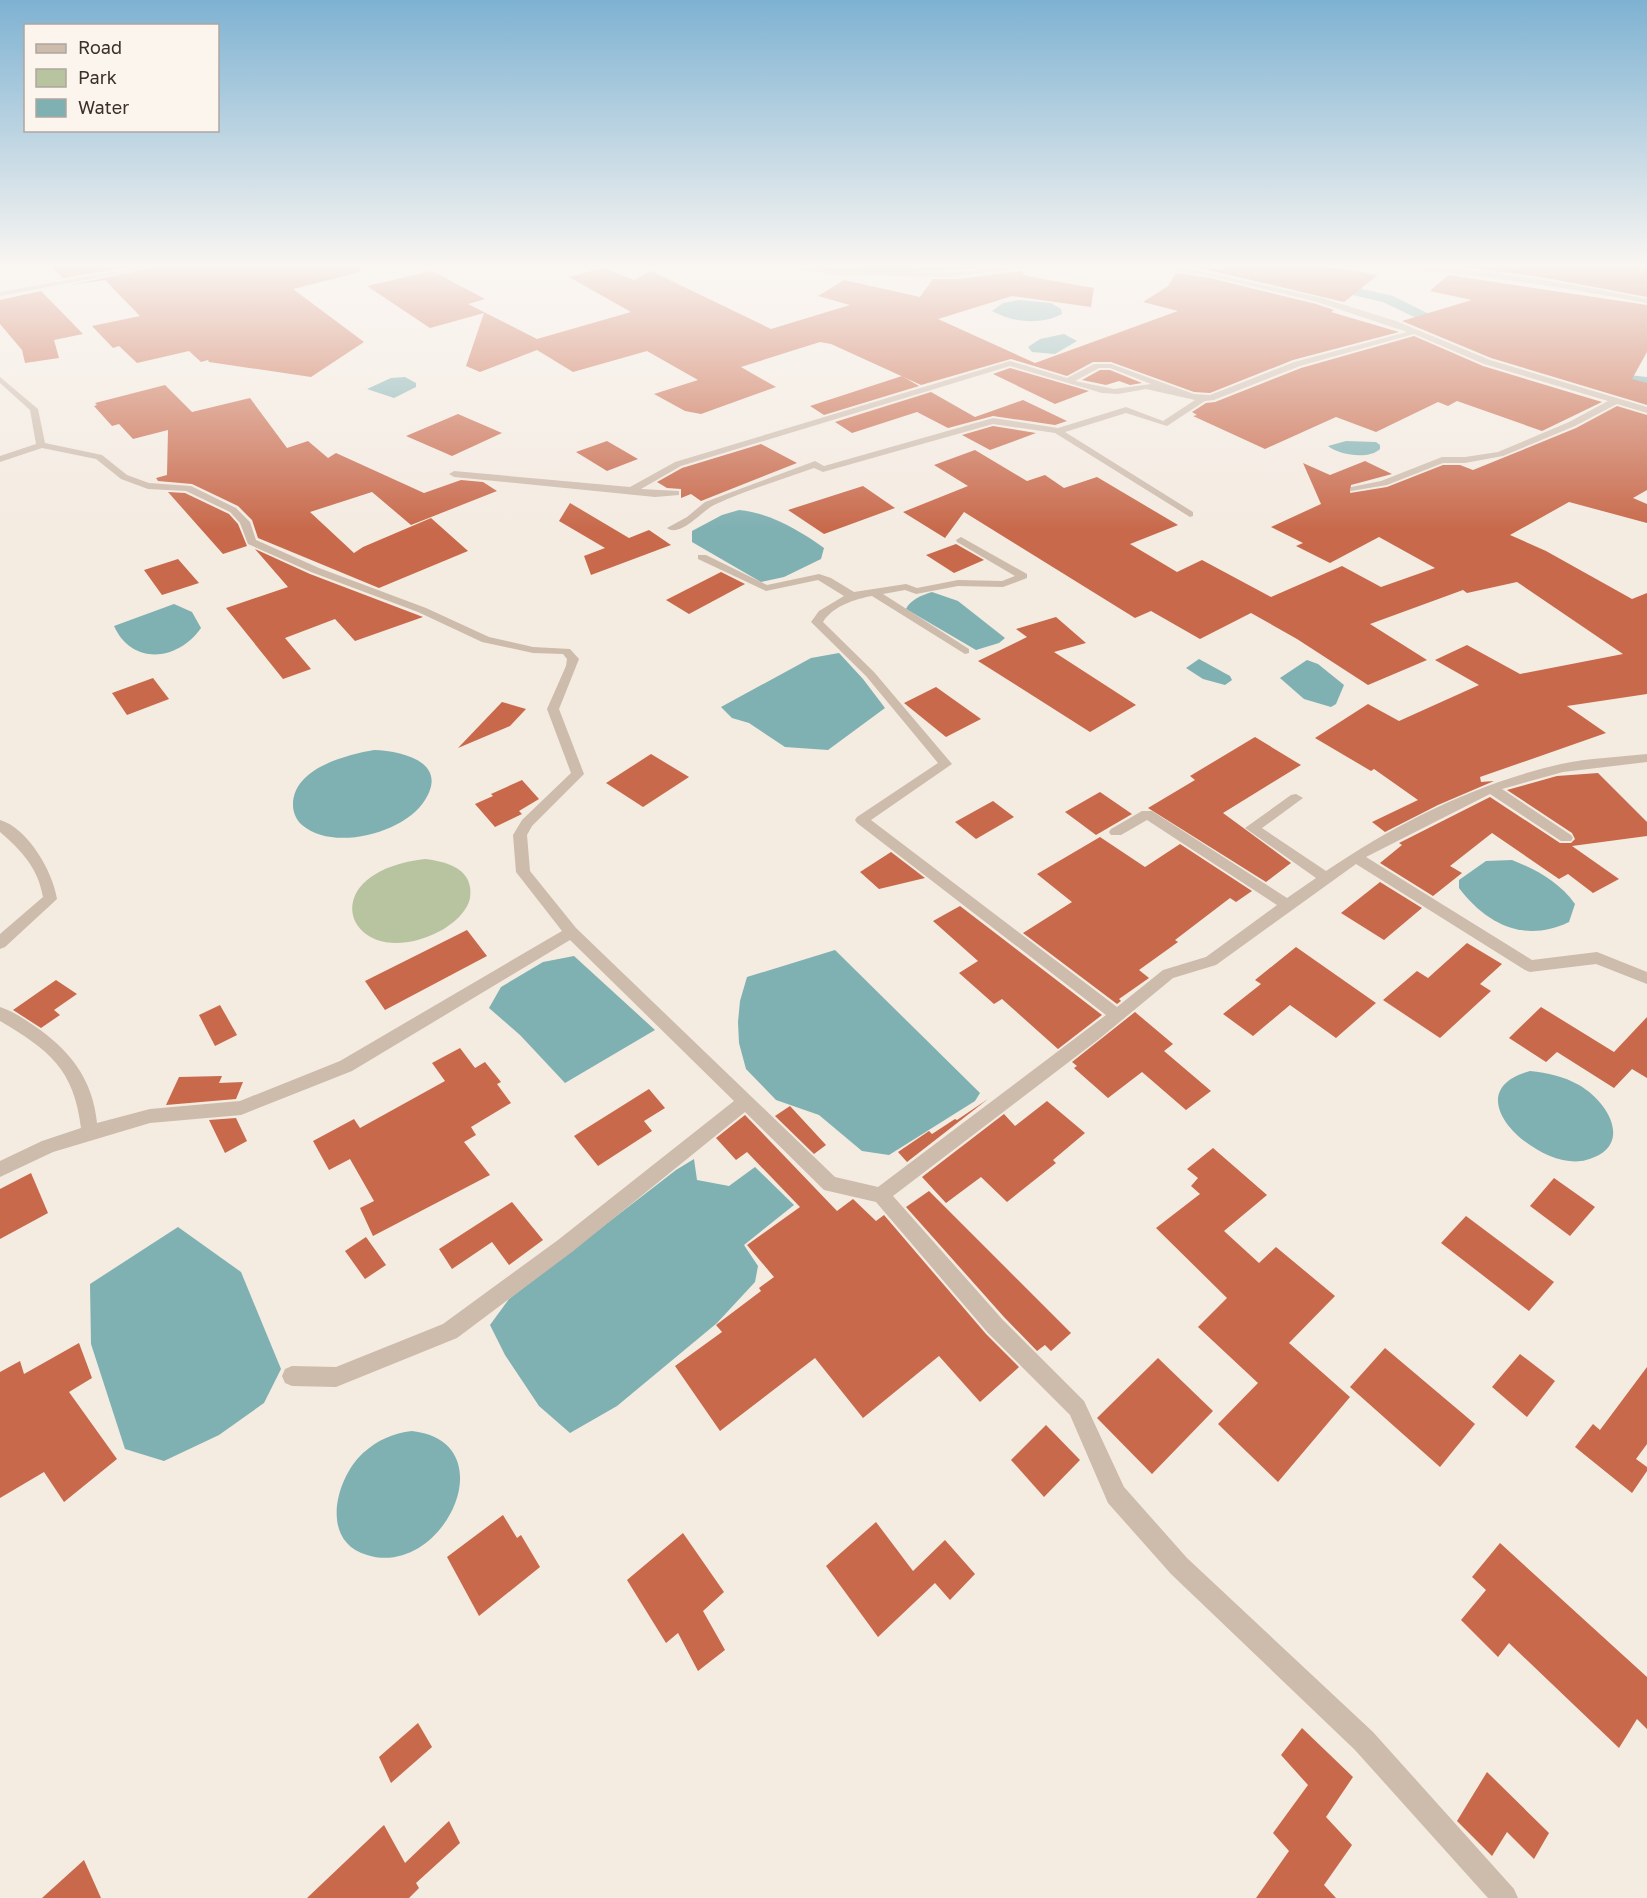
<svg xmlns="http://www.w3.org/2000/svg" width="1647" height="1898" font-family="'Golos Text',sans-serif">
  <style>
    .green { fill: #b8c4a0 }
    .water { fill: #7fb0b2 }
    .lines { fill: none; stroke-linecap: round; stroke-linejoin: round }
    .canal { fill: #7fb0b2; fill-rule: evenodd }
    .building { fill: #c8694b }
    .street { fill: #cdbbac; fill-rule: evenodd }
  </style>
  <rect width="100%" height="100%" fill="#f4ebe1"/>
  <path class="green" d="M425,859C448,862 474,869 470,898C467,912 453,924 440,931C350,978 305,873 425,859Z"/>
  <g class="water">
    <path d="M1019,300L1051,303L1061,309L1062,314C1040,325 1014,323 992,311L1003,303Z"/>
    <polygon points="1064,334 1077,341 1055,354 1032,352 1028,347 1040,339"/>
    <polygon points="405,377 416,383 416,387 394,398 367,389 391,378"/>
    <path d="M1346,441L1376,442L1380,445V449C1369,460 1339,455 1328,446Z"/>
    <path d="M739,510C770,513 799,530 824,548L821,559L784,577L761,582L692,542V531L722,515Z"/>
    <path d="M932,592L958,601L1005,638L999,643L976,650L906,609C910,600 922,595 932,592Z"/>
    <path d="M174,604L192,612L201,628C178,661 132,666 114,626Z"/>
    <polygon points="839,653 863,679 885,708 828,750 785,747 749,723 732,718 721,707 811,658"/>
    <polygon points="1199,659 1230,676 1232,680 1225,685 1203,679 1186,668"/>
    <polygon points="1307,660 1318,664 1344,685 1336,704 1331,707 1304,699 1280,678"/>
    <path d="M374,750C402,751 449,762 425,800C405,833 333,852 302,825C296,820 293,812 293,805C293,768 346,755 374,750Z"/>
    <path d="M1512,860C1537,870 1559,882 1575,904L1569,922C1525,943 1487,925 1459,888V880L1486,861Z"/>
    <polygon points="835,950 980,1093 975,1101 889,1155 862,1151 819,1115 776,1100 746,1069 739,1043 738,1022 740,1001 747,977"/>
    <polygon points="574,956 655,1030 565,1083 520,1035 489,1008 501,987 543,962"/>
    <path d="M1530,1071C1548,1073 1563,1076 1579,1085C1610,1103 1634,1147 1586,1160C1542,1173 1449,1093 1530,1071Z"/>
    <polygon points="694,1159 697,1180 729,1186 755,1167 794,1205 744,1245 758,1266 755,1282 717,1323 617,1406 570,1433 539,1406 505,1355 490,1325 509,1299 676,1170"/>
    <polygon points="178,1227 241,1272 281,1369 264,1403 219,1435 164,1461 125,1449 91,1344 90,1284"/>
    <path d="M412,1431C508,1442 443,1579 367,1555C319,1541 336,1478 363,1453C378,1440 393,1433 412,1431Z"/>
  </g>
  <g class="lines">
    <g class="canal">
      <path d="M805,264H983L976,268C950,270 819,279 805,264Z"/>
      <polygon points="1318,279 1393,296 1467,333 1464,336 1454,336 1383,302 1313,286 1311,283"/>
      <polygon points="1601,372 1647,377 1647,387 1595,381 1593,377"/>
    </g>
  </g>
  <g class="building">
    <polygon points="49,264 144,264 63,278"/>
    <polygon points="172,264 359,264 360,272 293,289 364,342 311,377 209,362 208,360 201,362 189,351 137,363 119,346 113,348 92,326 140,316 105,280 70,285"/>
    <polygon points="1183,264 1224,270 1224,264 1322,264 1321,266 1378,275 1344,302"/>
    <polygon points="1470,264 1480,266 1495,264 1515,269 1526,264 1647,264 1647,297 1541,277 1462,267"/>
    <polygon points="604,268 634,280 651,271 771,329 850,305 818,296 844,280 920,297 933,279 958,279 1021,271 1026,276 1094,288 1091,307 1012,296 938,319 1035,363 1178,311 1143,302 1168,286 1176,273 1206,277 1316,304 1334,310 1331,312 1399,332 1293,360 1210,393 1194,392 1111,362 1093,362 1067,376 1011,359 921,385 831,344 820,342 741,367 776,387 701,414 685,411 654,394 698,380 647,351 573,372 537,350 480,372 466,366 484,313 430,328 367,286 432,271 485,299 468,304 537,339 631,312 569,277"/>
    <polygon points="1448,275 1647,305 1647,352 1632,379 1647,383 1647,405 1491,358 1402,321 1472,300 1430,291"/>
    <polygon points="41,291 83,334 54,340 59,358 25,363 22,350 0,324 0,300"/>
    <polygon points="1414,336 1483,366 1602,402 1542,431 1457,401 1448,406 1438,402 1376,432 1336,417 1265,449 1193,416 1197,415 1192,412 1206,403 1215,402 1301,368"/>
    <polygon points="1010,368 1089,391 1055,404 993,374"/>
    <polygon points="1100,370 1110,370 1142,383 1130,385 1119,381 1106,385 1082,380"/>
    <polygon points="902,376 919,386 824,415 810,406"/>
    <polygon points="165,385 192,412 250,398 287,448 308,441 328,458 336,453 424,493 461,480 483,482 497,491 411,525 372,492 310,512 354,553 363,547 431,518 468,551 379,588 258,538 252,520 238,506 192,484 158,481 156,478 167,475 168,430 133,439 119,424 112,426 94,406 97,405 95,403"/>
    <polygon points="931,392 975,417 1023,400 1067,421 1055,425 993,416 948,428 917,412 852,433 835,422"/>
    <polygon points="1617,406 1647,415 1647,490 1633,498 1647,504 1647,523 1569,502 1510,535 1546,551 1632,599 1647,593 1647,694 1567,706 1606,733 1480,777 1481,782 1494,781 1438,805 1385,832 1372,822 1418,800 1374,769 1371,771 1315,738 1368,704 1399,721 1479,685 1435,660 1467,645 1520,674 1623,654 1517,582 1467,593 1463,590 1370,624 1427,660 1368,685 1297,639 1251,613 1200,639 1151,611 1135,618 964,512 945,538 903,512 968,486 934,465 975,450 1027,481 1045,475 1064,488 1097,477 1178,525 1130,544 1177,572 1202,560 1271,597 1342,566 1381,587 1435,568 1379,537 1330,563 1296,546 1303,543 1271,527 1321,504 1303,463 1330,475 1365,461 1392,474 1351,485 1350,493 1387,487 1443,465 1460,465 1473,470 1576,428"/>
    <polygon points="458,414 502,433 452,456 406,436"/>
    <polygon points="993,426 1036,433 990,450 962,435"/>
    <polygon points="607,441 638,459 607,471 576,452"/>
    <polygon points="761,444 797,463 701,501 691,494 681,498 681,489 667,488 657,482 682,468"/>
    <polygon points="863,486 895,508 824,534 788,510"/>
    <polygon points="168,492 185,493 229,514 238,524 247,546 223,554"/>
    <polygon points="570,503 629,538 649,530 671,545 591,575 584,556 605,548 559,521"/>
    <polygon points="956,544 984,560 954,573 926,555"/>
    <polygon points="255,549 310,574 423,617 355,641 335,619 285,638 311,669 283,679 226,608 288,587"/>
    <polygon points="178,559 199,583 162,595 144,570"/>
    <polygon points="721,572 745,584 689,614 666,600"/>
    <polygon points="1056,617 1086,643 1054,652 1136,705 1090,732 978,661 1027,637 1016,629"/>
    <polygon points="153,678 169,699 127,715 112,693"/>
    <polygon points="936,687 981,719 946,737 904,703"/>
    <polygon points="502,702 526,709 510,726 458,748"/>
    <polygon points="1255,737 1301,765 1223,813 1291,863 1266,882 1148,808 1195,780 1190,776"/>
    <polygon points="651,754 689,777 643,807 606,783"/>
    <polygon points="1598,773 1647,822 1647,836 1572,846 1619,879 1593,893 1568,874 1559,879 1492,833 1450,866 1462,873 1433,896 1380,863 1402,845 1399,843 1490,797 1560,843 1571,843 1575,839 1572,833 1507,790 1557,776"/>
    <polygon points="522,780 539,799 519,811 522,814 495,827 475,804 493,796 491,794"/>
    <polygon points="1100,792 1132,814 1096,835 1065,812"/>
    <polygon points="993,801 1014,817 976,839 955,822"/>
    <polygon points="1100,837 1145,867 1180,844 1252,891 1236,902 1230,898 1175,940 1178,942 1139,970 1149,978 1119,999 1121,1001 1117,1004 1023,933 1072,902 1037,874"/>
    <polygon points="891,852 925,878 879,889 860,872"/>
    <polygon points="1380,882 1422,908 1384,940 1341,913"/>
    <polygon points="960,906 1102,1015 1058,1049 1002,999 994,1004 959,973 978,961 933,921"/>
    <polygon points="467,930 487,956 385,1010 365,981"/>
    <polygon points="1467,943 1502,964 1480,984 1491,991 1440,1038 1383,1000 1417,971 1428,978"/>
    <polygon points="1296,947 1376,1003 1336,1038 1290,1005 1253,1036 1223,1014 1261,984 1255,980"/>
    <polygon points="56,980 77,994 54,1010 60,1015 41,1028 13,1010"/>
    <polygon points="220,1005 237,1035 215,1046 199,1015"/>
    <polygon points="1541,1007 1614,1052 1647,1017 1647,1078 1632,1069 1614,1088 1557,1052 1546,1062 1509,1038"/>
    <polygon points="1135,1012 1173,1044 1164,1051 1211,1091 1186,1110 1142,1072 1108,1098 1074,1068 1077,1066 1072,1062"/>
    <polygon points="460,1048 475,1068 485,1062 501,1082 497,1084 511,1103 471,1127 476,1135 464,1142 490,1175 373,1236 360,1208 374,1201 350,1159 329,1170 313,1141 354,1119 360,1128 445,1081 432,1063"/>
    <polygon points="222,1076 219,1083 243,1082 236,1099 166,1105 179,1077"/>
    <polygon points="649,1089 665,1108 644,1121 652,1131 598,1166 574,1136"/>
    <polygon points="988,1099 907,1162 898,1152 929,1131 932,1134 955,1119 957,1120"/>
    <polygon points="1047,1101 1085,1133 1053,1160 1056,1163 1007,1202 981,1177 946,1203 922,1177 1004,1114 1015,1126"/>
    <polygon points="790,1106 826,1145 814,1154 775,1116"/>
    <polygon points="745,1115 837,1211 853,1199 876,1221 884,1215 986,1334 1019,1367 980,1402 939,1356 863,1418 815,1358 720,1431 675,1366 722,1332 716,1325 761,1291 759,1288 774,1277 747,1245 800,1207 747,1152 736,1160 716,1138"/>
    <polygon points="236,1118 247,1141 225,1153 209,1120"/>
    <polygon points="1213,1148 1267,1195 1224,1231 1259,1263 1276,1247 1335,1296 1289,1343 1350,1397 1278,1482 1218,1424 1258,1383 1198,1327 1227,1298 1156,1228 1200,1194 1191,1186 1198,1178 1187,1169"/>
    <polygon points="31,1173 48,1213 0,1239 0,1189"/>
    <polygon points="1554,1178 1595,1207 1570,1236 1530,1206"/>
    <polygon points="929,1191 1071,1333 1051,1351 1045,1345 1037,1351 1004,1317 906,1207"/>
    <polygon points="512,1202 543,1240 509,1265 492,1242 452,1269 439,1249"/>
    <polygon points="1466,1216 1554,1282 1529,1311 1441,1243"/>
    <polygon points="366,1237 386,1265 365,1279 345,1251"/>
    <polygon points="79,1343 92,1378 69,1392 117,1459 64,1502 44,1472 0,1498 0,1372 20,1361 24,1374"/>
    <polygon points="1385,1348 1475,1424 1440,1467 1350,1387"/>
    <polygon points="1520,1354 1555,1381 1527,1417 1492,1387"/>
    <polygon points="1158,1358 1213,1411 1152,1474 1097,1418"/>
    <polygon points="1647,1367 1647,1444 1636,1459 1647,1467 1647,1471 1632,1493 1575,1447 1593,1424 1600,1430"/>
    <polygon points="1046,1425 1080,1460 1044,1497 1011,1460"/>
    <polygon points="503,1515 517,1538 521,1535 540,1567 479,1616 447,1557"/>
    <polygon points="876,1522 913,1571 945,1540 975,1574 950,1600 935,1583 878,1637 826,1566"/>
    <polygon points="683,1533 724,1592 703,1611 725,1650 698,1671 678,1633 666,1643 627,1580"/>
    <polygon points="1500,1543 1647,1677 1647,1729 1637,1719 1619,1748 1509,1643 1498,1657 1461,1620 1486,1590 1472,1577"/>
    <polygon points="418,1723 432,1747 391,1783 379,1757"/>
    <polygon points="1302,1728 1353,1777 1326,1817 1352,1845 1324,1885 1336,1898 1256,1898 1289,1851 1273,1833 1308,1785 1281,1755"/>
    <polygon points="1487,1772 1549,1833 1534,1859 1507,1832 1492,1856 1457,1821"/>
    <polygon points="449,1821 460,1843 416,1883 419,1888 409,1898 307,1898 384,1825 405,1863"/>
    <polygon points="84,1860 101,1898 42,1898"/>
  </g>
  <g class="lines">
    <g class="street">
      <polygon points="156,264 170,264 0,296 0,292"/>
      <polygon points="766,264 836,271 947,273 1038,264 1060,264 947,277 836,275"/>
      <path d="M1123,264L1172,265L1322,298L1396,321L1490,360L1647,407V413L1617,404L1575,426L1503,456L1465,463H1443L1387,485L1351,491V487L1381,481L1442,457H1465L1498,452L1569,422L1608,401L1484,364L1414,334L1300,366L1214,400L1205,401L1167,426L1126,413L1065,432L1193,512V516L1190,517L1055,433L993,424L823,472L814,468C781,480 746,490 714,505C702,511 680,538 667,528L687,517L705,502L815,461L824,466L993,418L1058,428L1126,407L1163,421L1195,400L1146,389L1118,394L1102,393L1010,366L681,466L641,489L679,491V495L655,497L454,477L449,474L454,471L630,487L675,462L1010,361L1067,378L1094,364H1111L1194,394L1210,395L1294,362L1407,332L1317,302L1206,275ZM1099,368H1110L1151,384L1114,389L1075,381Z"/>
      <path d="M1362,264C1458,264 1553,280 1647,299V303C1553,285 1460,272 1365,266Z"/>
      <path d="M0,377L38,409L45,443L102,455L127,475L149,483L191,486L236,508L250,522L256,540L319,568L426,608L489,637L533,647L570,649L579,659L559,709L584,774L532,826L527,835L530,871L576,928L835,1177L878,1187L1106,1015L857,823L855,820L857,817L938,763L866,676L811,622L819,611L844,596L818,580L766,591L698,559V555H706L767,585L819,574L831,578L854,592L906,584L917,588L958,580L1002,581L1015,576L957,542L956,540L961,537L1027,574V578L1003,587L958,586L916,594L905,590L883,594L969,649V653L965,654L872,596C855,599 833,606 823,622L874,672L952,764L871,820L1117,1007L1163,970L1206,957L1277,905L1147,820L1121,835H1111L1109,832L1111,829L1142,811H1152L1287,898L1316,878L1245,828L1291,795L1296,794L1303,798L1262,828L1326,871C1397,823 1477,783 1561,764C1589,758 1619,757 1647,754V762L1563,772L1502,789L1571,835L1573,838L1571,841H1561L1490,794L1366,857L1532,960L1597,952L1647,972V984L1596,964L1530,972L1525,970L1356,864L1216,965L1173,978L1099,1039L893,1196L1002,1319L1084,1401L1124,1487L1187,1558L1373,1732L1514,1889L1518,1898H1488L1355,1750L1171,1574L1108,1503L1070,1415L988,1333L876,1202L824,1190L745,1112L572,1252L457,1338L336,1387L292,1386L285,1383L282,1376L285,1369L292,1366L336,1367L443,1324L558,1240L734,1101L570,940L352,1071L241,1115L150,1123L53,1152L0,1177V1161L42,1141L81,1128C74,1069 49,1050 0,1021V1007C12,1011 23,1018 33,1025C69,1049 93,1079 97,1123L150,1109L240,1101L340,1061L562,931L516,872L513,835L522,820L571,773L547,709L566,666L567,659L563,654L533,653L482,642L418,612L311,572L248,544L240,523L230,512L186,491L148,489L121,479L96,459L42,448L0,462V456L36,444L30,410L0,383Z"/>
      <path d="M0,820C28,828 53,872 57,899L5,947L0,949V934L43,897C38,868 22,851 0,832Z"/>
    </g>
  </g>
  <linearGradient id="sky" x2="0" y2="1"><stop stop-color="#7eb2d2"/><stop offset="0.5" stop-color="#faf6f2"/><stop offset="1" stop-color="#faf6f2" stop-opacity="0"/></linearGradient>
  <rect width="1647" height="530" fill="url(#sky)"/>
  <rect x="24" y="24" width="195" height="108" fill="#fbf5ee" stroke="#aea6a0" stroke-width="1.5"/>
  <rect x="36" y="44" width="30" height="9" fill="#cdbbac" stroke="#aea6a0" stroke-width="1.5"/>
  <text x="78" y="54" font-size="18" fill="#3b302b">Road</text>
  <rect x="36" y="69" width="30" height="18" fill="#b8c4a0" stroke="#aea6a0" stroke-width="1.5"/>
  <text x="78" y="84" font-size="18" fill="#3b302b">Park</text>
  <rect x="36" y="99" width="30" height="18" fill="#7fb0b2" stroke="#aea6a0" stroke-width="1.5"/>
  <text x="78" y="114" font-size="18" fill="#3b302b">Water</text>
</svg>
